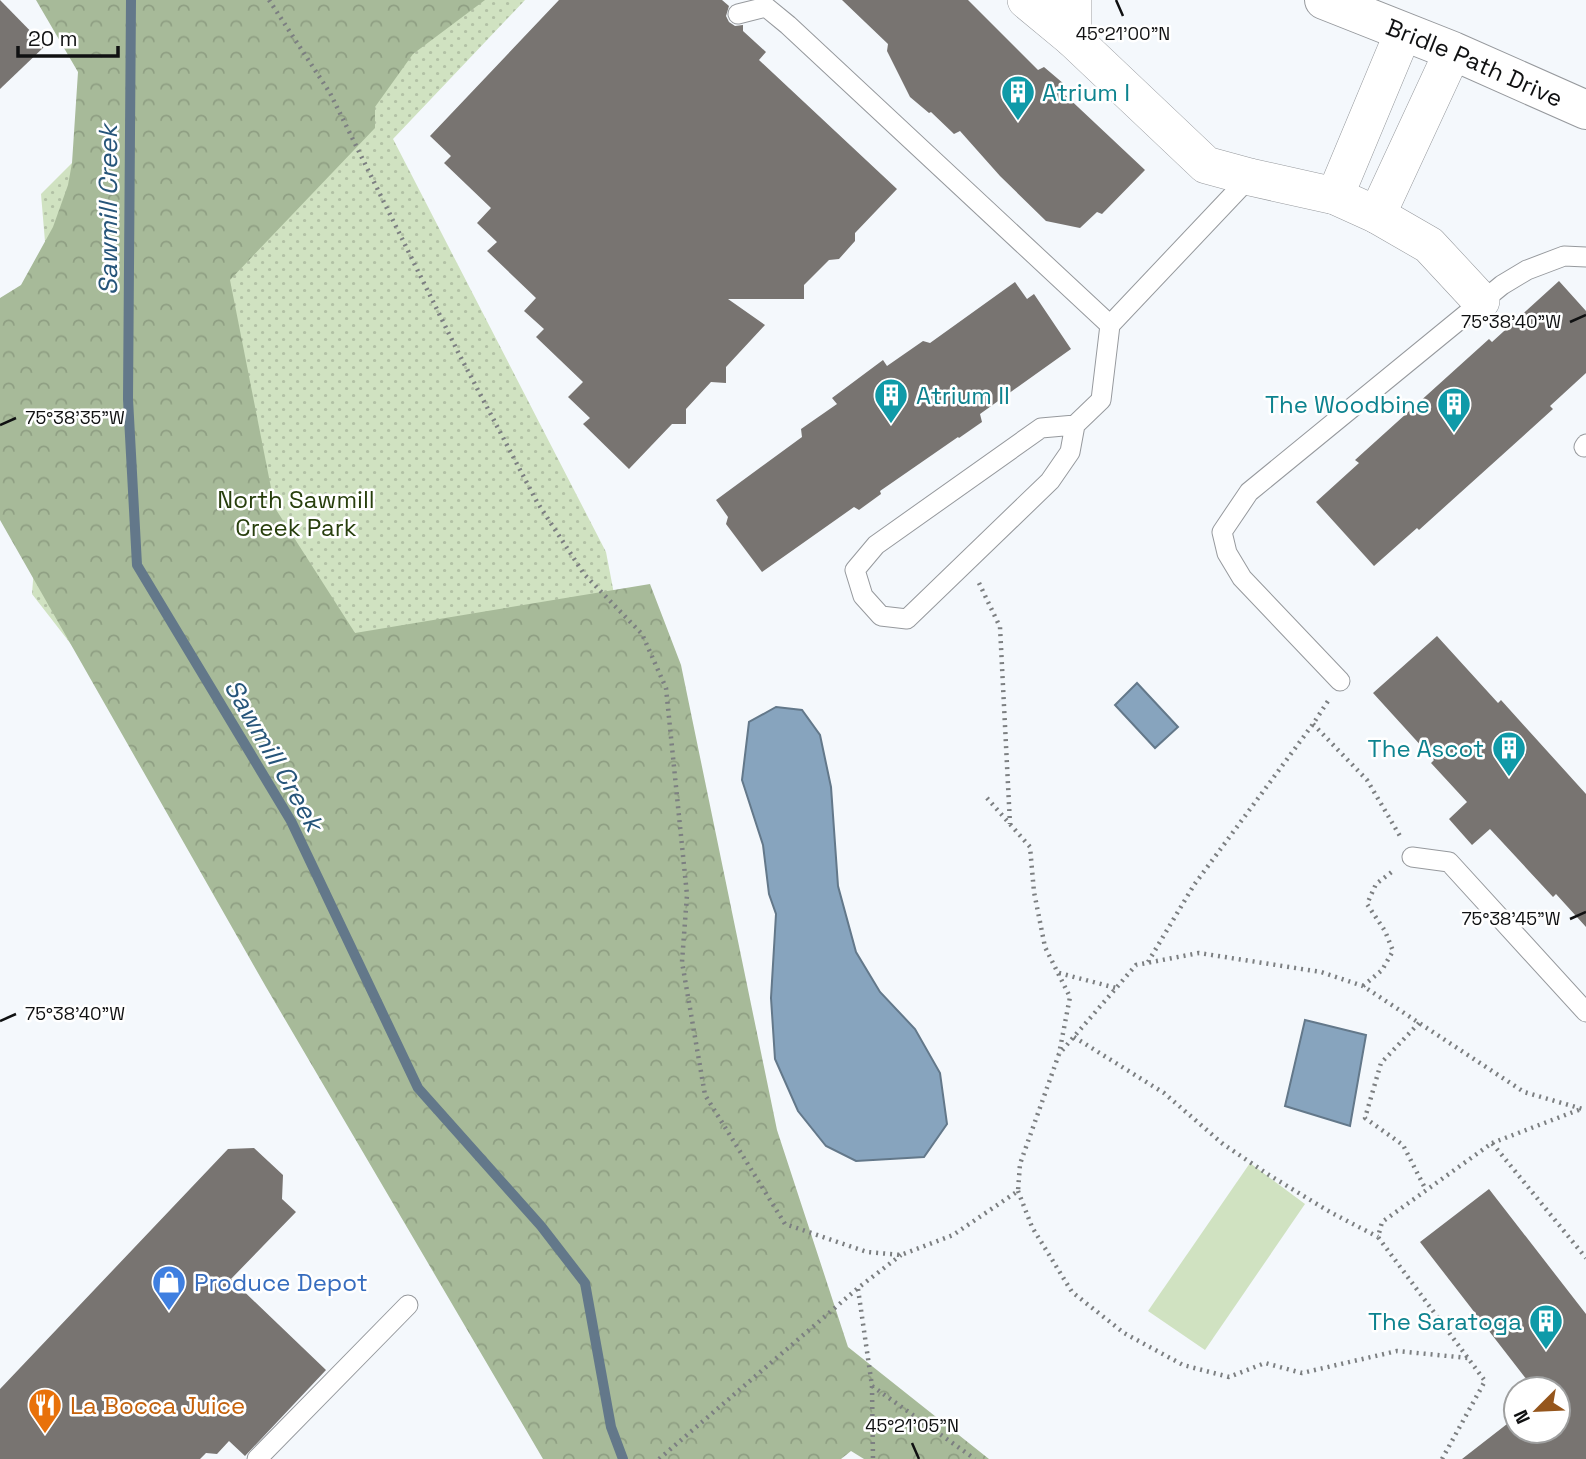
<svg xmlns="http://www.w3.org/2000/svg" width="1586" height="1459" font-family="'Space Grotesk',sans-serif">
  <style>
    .grass { fill: url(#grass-dots) }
    .forest { fill: url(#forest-crowns) }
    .garden { fill: #d0e2c1 }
    .water { fill: #87a4be; stroke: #63788a; stroke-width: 2 }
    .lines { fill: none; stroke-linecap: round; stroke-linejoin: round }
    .stream { stroke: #63788a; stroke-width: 10 }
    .building { fill: #787471 }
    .service-casing { stroke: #96999d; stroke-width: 21 }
    .minor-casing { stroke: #96999d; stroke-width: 38 }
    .tertiary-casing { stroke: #96999d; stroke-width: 40 }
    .path { stroke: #7c7f81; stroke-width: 4.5; stroke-dasharray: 2 5; stroke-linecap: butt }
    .service { stroke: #fff; stroke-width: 19 }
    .minor { stroke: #fff; stroke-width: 37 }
    .tertiary { stroke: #fff; stroke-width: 38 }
    .ticks { fill: none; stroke: #101112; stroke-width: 2.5 }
    .labels { text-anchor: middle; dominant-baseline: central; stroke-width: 5; stroke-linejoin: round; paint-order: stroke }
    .street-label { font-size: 24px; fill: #101112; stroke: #fff }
    .culture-label { font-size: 24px; fill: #0d838f; stroke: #fff; text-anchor: end }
    .park-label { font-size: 24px; fill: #283f0d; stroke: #fff }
    .shop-label { font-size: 24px; fill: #366cbe; stroke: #fff; text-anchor: start }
    .food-label { font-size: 24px; fill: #c56008; stroke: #fff; text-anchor: start }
    .water-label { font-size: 26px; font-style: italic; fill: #26557a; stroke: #fff }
    .ticks-label { font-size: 18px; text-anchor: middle; fill: #101112; stroke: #fff; stroke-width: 5; stroke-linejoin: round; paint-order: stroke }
  </style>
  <defs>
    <pattern id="grass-dots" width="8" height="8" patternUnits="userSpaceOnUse" patternTransform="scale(1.75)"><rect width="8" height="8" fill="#d0e2c1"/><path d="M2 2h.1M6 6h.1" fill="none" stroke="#b2c1a5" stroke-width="1.8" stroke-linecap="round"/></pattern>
    <pattern id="forest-crowns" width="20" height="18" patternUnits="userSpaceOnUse" patternTransform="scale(1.75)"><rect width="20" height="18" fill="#a7ba99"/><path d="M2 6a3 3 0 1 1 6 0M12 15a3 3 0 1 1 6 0" fill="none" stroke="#8f9f83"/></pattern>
  </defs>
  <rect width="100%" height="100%" fill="#f4f8fc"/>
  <polygon class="grass" points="70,0 525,0 393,139 606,552 637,714 157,755 32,594 52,325 41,194 95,140"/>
  <polygon class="forest" points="36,0 485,0 413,54 375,107 375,128 230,280 275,508 355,633 650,584 681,665 777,1130 848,1347 989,1459 864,1459 851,1451 841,1459 543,1459 266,987 0,520 0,298 21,285 53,227 68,185 72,163 78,72"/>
  <polygon class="garden" points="1250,1163 1305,1204 1205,1350 1148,1311"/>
  <g class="water">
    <polygon points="1137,683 1178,727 1155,748 1115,705"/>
    <polygon points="776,707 802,710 820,735 831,787 838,886 856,952 880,992 915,1029 940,1073 947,1124 924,1157 856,1161 826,1146 798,1111 775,1059 771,998 776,914 769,894 763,845 742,780 749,722"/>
    <polygon points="1305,1020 1366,1035 1350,1126 1285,1106"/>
  </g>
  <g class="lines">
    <polyline class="stream" points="131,0 128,399 137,565 291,821 418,1088 541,1226 585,1283 611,1427 623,1459"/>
  </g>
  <g class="building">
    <polygon points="0,0 45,46 0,89"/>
    <polygon points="559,0 722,0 729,6 726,16 729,22 735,26 743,25 743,31 766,52 759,60 897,189 855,233 855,241 839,259 829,260 804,285 804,299 728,299 765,325 726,367 726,383 711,382 686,409 686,424 672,424 629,469 583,424 590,418 568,397 583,382 536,337 544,329 524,311 536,298 487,251 497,242 477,223 491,208 444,163 451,156 430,136"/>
    <polygon points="842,0 968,0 1038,70 1044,67 1064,84 1062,92 1145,170 1102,214 1097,212 1080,228 1046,221 1000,176 960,131 954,134 931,112 929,113 910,97 887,51 888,44"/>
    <polygon points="1559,281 1586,311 1586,373 1550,406 1553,409 1419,530 1417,528 1374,566 1316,502 1359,463 1355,460 1489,339 1492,342"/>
    <polygon points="1015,282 1027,299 1034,294 1071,349 980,414 982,422 959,438 958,437 880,491 881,494 859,510 854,507 762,572 726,524 728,517 716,500 802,437 801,429 837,404 832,398 883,360 887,366 923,341 930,343"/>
    <polygon points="1437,636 1498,703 1501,700 1586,794 1586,927 1556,894 1553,897 1490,829 1472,845 1449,819 1467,802 1431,763 1434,760 1373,693"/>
    <polygon points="254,1148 283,1175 282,1199 296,1212 231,1279 326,1370 245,1456 229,1441 217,1454 206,1453 200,1459 0,1459 0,1389 228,1149"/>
    <polygon points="1489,1189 1586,1314 1586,1459 1462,1459 1516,1417 1516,1431 1558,1431 1558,1389 1534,1389 1420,1242"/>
  </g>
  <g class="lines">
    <g class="service-casing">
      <g id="service">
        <polyline points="738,14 766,7 788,25 1110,325"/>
        <polyline points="1075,425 1070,452 1050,481 907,619 881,616 863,596 855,570 876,545 1041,428 1075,425 1101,400 1110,325 1250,177"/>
        <polyline points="1584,447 1586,444"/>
        <polyline points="1340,681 1242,578 1227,553 1222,532 1249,492 1502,285 1527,270 1564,256 1586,257"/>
        <polyline points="1412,857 1449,862 1586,1012"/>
        <polyline points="257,1459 408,1305"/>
      </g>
    </g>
    <g class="minor-casing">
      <g id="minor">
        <polyline points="1026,0 1073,39 1206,165 1250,177 1335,196 1377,215 1429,245 1481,301"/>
        <polyline points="1073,39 1073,0"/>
        <polyline points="1335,196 1403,33"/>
        <polyline points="1377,215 1453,51"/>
      </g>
    </g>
    <g class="tertiary-casing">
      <g id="tertiary">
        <path id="s1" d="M1324,0L1453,51L1586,110"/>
      </g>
    </g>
    <g class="path">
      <polyline points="269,0 330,93 459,354 537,502 584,574 642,634 666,688 687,895 682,962 705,1095 785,1224 867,1252 901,1255 953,1235 1018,1191 1020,1164 1059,1054 1136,965 1199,953 1321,972 1363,986 1524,1092 1586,1110"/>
      <polyline points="979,583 1000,627 1010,824"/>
      <polyline points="1313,724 1367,780 1400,836"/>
      <polyline points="987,798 1030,847 1034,892 1045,947 1070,997 1059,1054"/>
      <polyline points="1148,962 1194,885 1313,724 1328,701"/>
      <polyline points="1059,973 1116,988"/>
      <polyline points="1363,986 1382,970 1393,951 1385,931 1367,904 1376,884 1393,871"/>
      <polyline points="1419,1023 1381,1063 1365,1118 1403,1145 1426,1190"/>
      <polyline points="1074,1037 1164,1093 1223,1144 1269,1175 1330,1212 1378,1237"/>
      <polyline points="1492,1143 1581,1109"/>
      <polyline points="1018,1191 1032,1227 1072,1292 1124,1333 1183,1365 1229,1377 1265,1363 1302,1373 1397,1351 1468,1358"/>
      <polyline points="858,1289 872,1386 975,1459"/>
      <polyline points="872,1386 873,1459"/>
      <polyline points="659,1459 858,1288 901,1255"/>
      <polyline points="1442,1459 1485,1381 1378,1237 1382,1222 1492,1143 1586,1258"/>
    </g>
    <use href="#service" class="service"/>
    <use href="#minor" class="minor"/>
    <use href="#tertiary" class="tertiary"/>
  </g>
  <path class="ticks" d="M1116,0L1123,16M1570,322L1586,315M0,425L16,418M1570,919L1586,912M0,1021L16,1014M912,1443L919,1459"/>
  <defs>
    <g id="building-pin" transform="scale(1.75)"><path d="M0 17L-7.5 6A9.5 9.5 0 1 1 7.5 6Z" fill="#0f9aa8" stroke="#fff"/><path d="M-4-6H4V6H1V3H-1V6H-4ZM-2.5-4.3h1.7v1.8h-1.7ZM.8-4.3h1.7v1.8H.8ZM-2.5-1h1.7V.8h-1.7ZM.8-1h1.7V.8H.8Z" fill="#fff"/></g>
    <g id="shop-pin" transform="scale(1.75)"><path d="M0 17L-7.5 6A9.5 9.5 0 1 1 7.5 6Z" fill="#3f7fe0" stroke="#fff"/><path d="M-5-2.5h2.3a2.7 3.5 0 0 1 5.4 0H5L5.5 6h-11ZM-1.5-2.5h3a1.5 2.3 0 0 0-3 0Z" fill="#fff"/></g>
    <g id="restaurant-pin" transform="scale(1.75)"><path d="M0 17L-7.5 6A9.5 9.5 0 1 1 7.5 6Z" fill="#e8710a" stroke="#fff"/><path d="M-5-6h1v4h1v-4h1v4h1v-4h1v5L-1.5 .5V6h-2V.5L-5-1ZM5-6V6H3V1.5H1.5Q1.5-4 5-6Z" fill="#fff"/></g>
  </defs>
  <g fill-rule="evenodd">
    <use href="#building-pin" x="1018" y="92"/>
    <use href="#building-pin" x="891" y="395"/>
    <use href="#building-pin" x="1454" y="404"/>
    <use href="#building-pin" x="1509" y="748"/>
    <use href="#shop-pin" x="169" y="1282"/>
    <use href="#building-pin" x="1546" y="1321"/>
    <use href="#restaurant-pin" x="45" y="1405"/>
  </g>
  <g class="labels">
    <g class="street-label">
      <text stroke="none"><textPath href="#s1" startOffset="163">Bridle Path Drive</textPath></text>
    </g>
    <g class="culture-label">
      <text x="1042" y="92" text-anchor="start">Atrium I</text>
      <text x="916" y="395" text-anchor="start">Atrium II</text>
      <text x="1430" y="404">The Woodbine</text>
      <text x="1484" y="748">The Ascot</text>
      <text x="1522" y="1321">The Saratoga</text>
    </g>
    <g class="park-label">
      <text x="296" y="499">North Sawmill<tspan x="296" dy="28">Creek Park</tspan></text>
    </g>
    <g class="shop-label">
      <text x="194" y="1282">Produce Depot</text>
    </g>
    <g class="food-label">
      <text x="70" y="1405">La Bocca Juice</text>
    </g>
    <g class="water-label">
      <text transform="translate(108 210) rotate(-90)">Sawmill Creek</text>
      <text transform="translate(274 755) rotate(60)">Sawmill Creek</text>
    </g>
  </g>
  <g class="ticks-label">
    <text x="1123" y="40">45°21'00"N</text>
    <text x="1511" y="328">75°38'40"W</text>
    <text x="75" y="424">75°38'35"W</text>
    <text x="1511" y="925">75°38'45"W</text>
    <text x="75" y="1020">75°38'40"W</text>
    <text x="912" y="1432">45°21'05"N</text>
  </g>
  <g transform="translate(1537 1410) rotate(246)"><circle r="33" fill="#ffffff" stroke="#9fa0a0" stroke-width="2"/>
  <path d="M0-5L12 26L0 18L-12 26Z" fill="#95561d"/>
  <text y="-10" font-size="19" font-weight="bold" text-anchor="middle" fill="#101112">N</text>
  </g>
  <path d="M18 46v10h100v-10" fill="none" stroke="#101112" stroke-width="3.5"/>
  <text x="28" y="46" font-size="21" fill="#101112" stroke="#ffffff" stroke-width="5" paint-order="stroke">20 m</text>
</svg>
